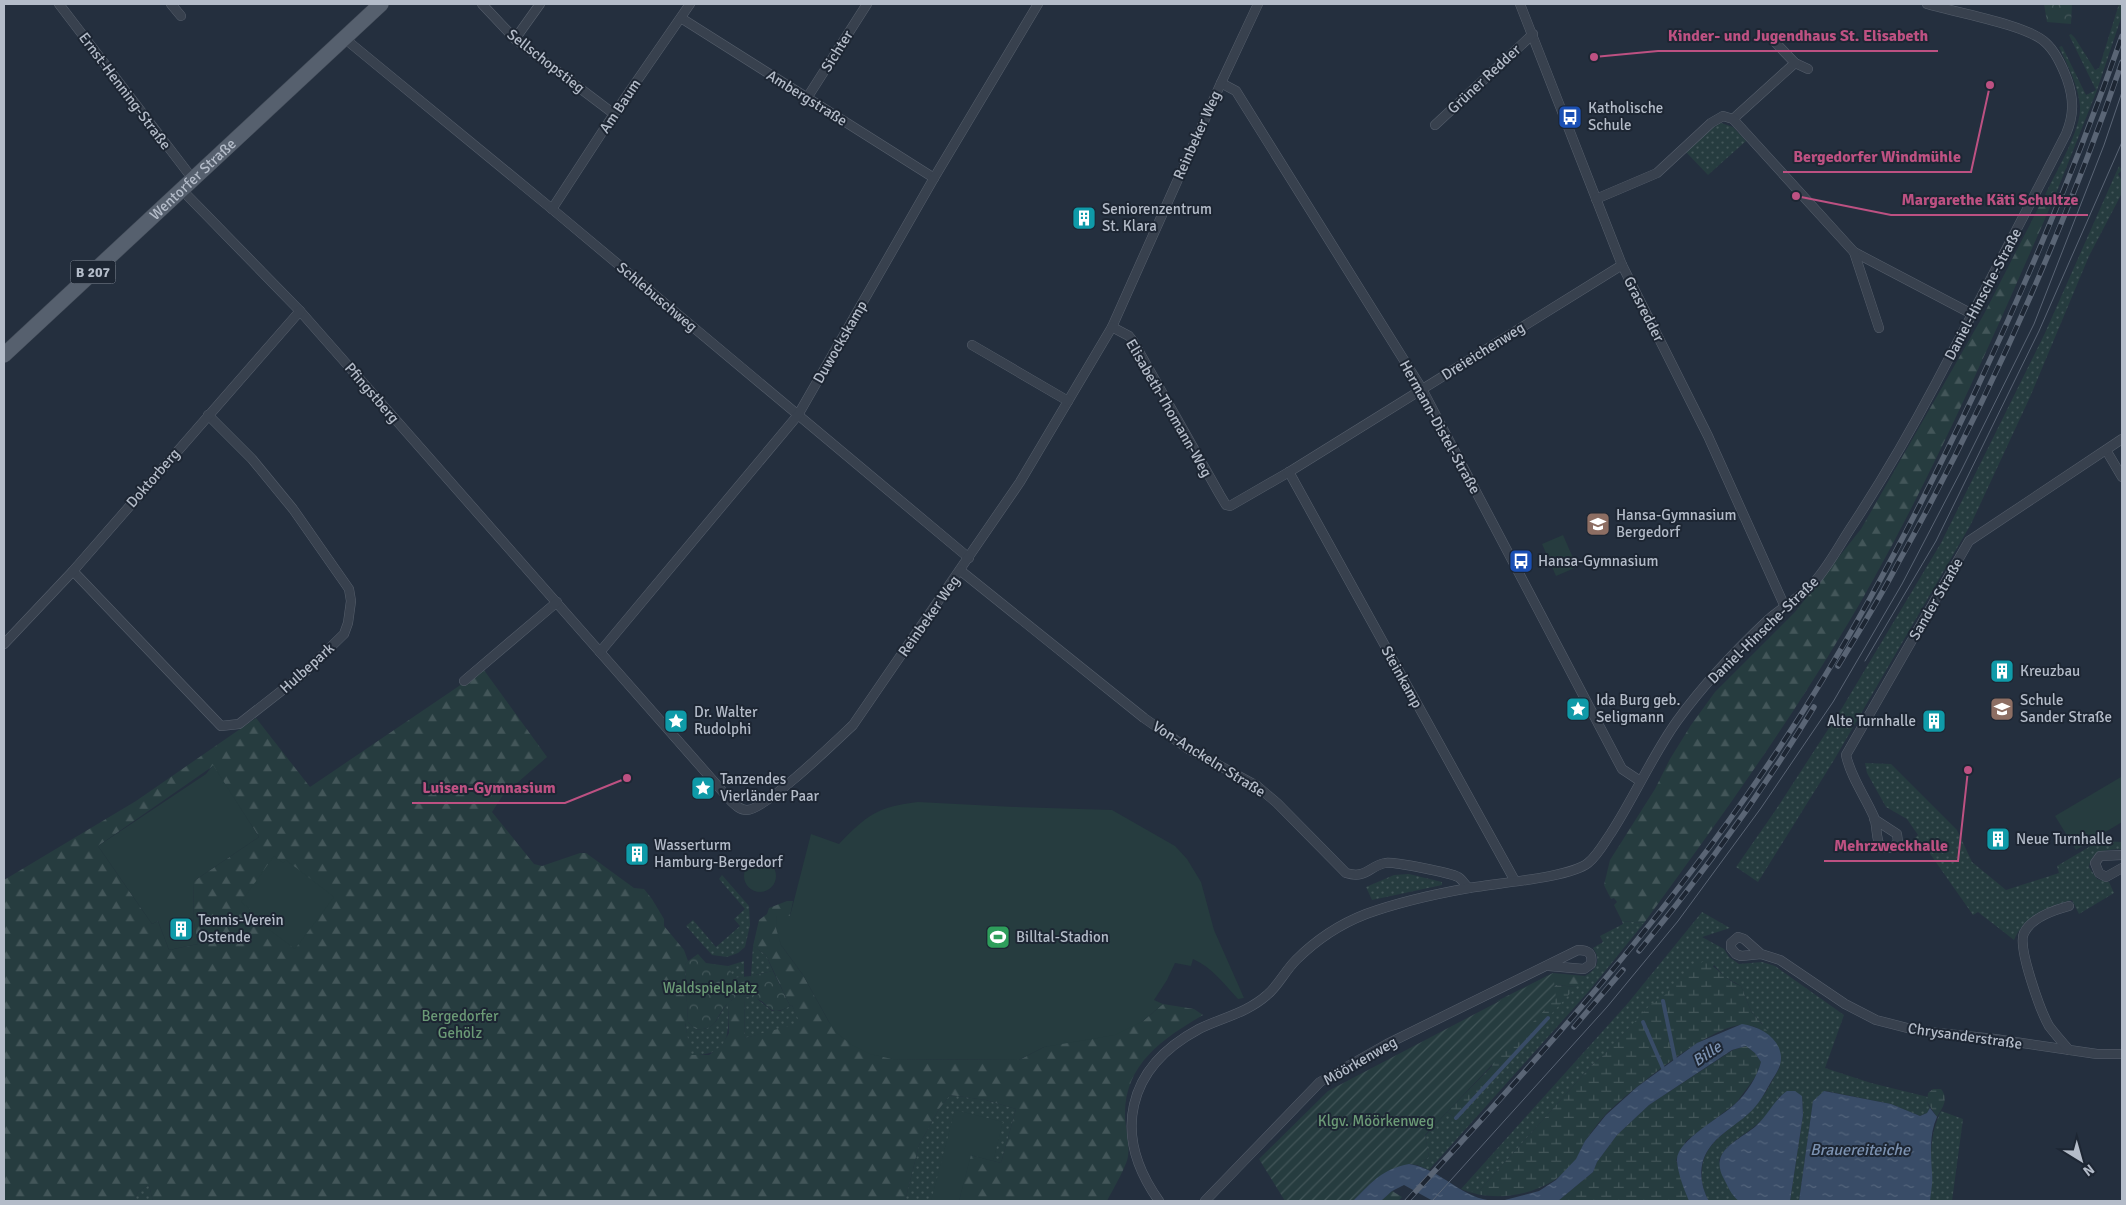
<svg xmlns="http://www.w3.org/2000/svg" width="2126" height="1205" font-family="Signika,sans-serif">
  <style>
    .grass { fill: url(#grass-dots) }
    .forest { fill: url(#forest-firs); fill-rule: evenodd }
    .wetland { fill: url(#wetland-marsh) }
    .park { fill: url(#park-crowns) }
    .garden { fill: url(#garden-furrows) }
    .pitch { fill: #263c3f }
    .water { fill: url(#water-ripples) }
    .lines { fill: none; stroke-linecap: round; stroke-linejoin: round }
    .stream { stroke: #394c67; stroke-width: 4 }
    .minor-casing { stroke: #565f6c; stroke-width: 10 }
    .primary-casing { stroke: #414a57; stroke-width: 16 }
    .minor { stroke: #38414e; stroke-width: 9 }
    .primary { stroke: #56606e; stroke-width: 15 }
    .tram { stroke: #5a6575; stroke-width: 1 }
    .rail-casing { stroke: #5a6575; stroke-width: 5.5 }
    .rail { stroke: #1d2633; stroke-width: 4; stroke-dasharray: 11; stroke-linecap: butt }
    .labels { text-anchor: middle; dominant-baseline: central; stroke-width: 4; stroke-linejoin: round; paint-order: stroke }
    .shield { fill: #1d2633; stroke: #878f9c; stroke-width: 1 }
    .shield-label { font-size: 14px; font-weight: bold; fill: #b4bcc9 }
    .street-label { font-size: 15px; fill: #b4bcc9; stroke: #1d2633 }
    .poi-label { font-size: 15px; fill: #b4bcc9; stroke: #1d2633; text-anchor: start }
    .park-label { font-size: 15px; fill: #6b9a76; stroke: #1d2633 }
    .water-label { font-size: 16px; font-style: italic; fill: #7c92b1; stroke: #1d2633 }
    .leader { fill: none; stroke: #bd5182; stroke-width: 2 }
    .callout-dot { fill: #bd5182; stroke: #1d2633; stroke-width: 2 }
    .callout-label { font-size: 16px; text-anchor: middle; font-weight: bold; fill: #bd5182; stroke: #1d2633; stroke-width: 4; stroke-linejoin: round; paint-order: stroke }
  </style>
  <defs>
    <pattern id="grass-dots" width="8" height="8" patternUnits="userSpaceOnUse" patternTransform="scale(1.25)"><rect width="8" height="8" fill="#263c3f"/><path d="M2 2h.1M6 6h.1" fill="none" stroke="#435659" stroke-width="1.8" stroke-linecap="round"/></pattern>
    <pattern id="forest-firs" width="22" height="20" patternUnits="userSpaceOnUse" patternTransform="scale(1.25)"><rect width="22" height="20" fill="#263c3f"/><path d="M5 1l3.5 6h-7zM16 11l3.5 6h-7z" fill="#435659"/></pattern>
    <pattern id="wetland-marsh" width="20" height="14" patternUnits="userSpaceOnUse" patternTransform="scale(1.25)"><rect width="20" height="14" fill="#263c3f"/><path d="M1 5h8M5 5V1M11 12h8M15 12V8" fill="none" stroke="#435659"/></pattern>
    <pattern id="park-crowns" width="20" height="18" patternUnits="userSpaceOnUse" patternTransform="scale(1.25)"><rect width="20" height="18" fill="#263c3f"/><path d="M2 6a3 3 0 1 1 6 0M12 15a3 3 0 1 1 6 0" fill="none" stroke="#435659"/></pattern>
    <pattern id="garden-furrows" width="10" height="10" patternUnits="userSpaceOnUse" patternTransform="scale(1.25)"><rect width="10" height="10" fill="#263c3f"/><path d="M-1 1l2-2M0 10L10 0M9 11l2-2" fill="none" stroke="#435659"/></pattern>
    <pattern id="water-ripples" width="26" height="14" patternUnits="userSpaceOnUse" patternTransform="scale(1.25)"><rect width="26" height="14" fill="#394c67"/><path d="M2 4q2-2 4 0t4 0M15 11q2-2 4 0t4 0" fill="none" stroke="#53647b"/></pattern>
  </defs>
  <rect width="100%" height="100%" fill="#242f3e"/>
  <g class="grass">
    <path d="M2119,4H2122V15L2097,90L2055,196L2046,193C2056,172 2082,128 2080,106C2078,85 2068,66 2059,47L2062,46L2086,95L2096,90L2069,35L2071,34L2075,38L2095,70L2099,68Z"/>
    <polygon points="1721,123 1733,127 1746,141 1708,175 1686,152 1713,128"/>
    <polygon points="2119,166 2122,170 2118,174 2122,181 2122,193 2089,256 2030,397 1971,524 1834,760 1758,882 1736,867 1775,811 1842,708 1941,543 2045,333"/>
    <path d="M1865,763L1891,764L1957,830L1972,862L2006,890L2059,873L2057,866L2099,841L2122,842V849C2107,850 2092,849 2089,867L2097,879L2109,882L2114,893L2079,914L2072,900C2048,906 2024,916 2014,940L1978,912L1973,915L1926,848L1907,845L1918,835L1907,819L1886,807L1867,773Z"/>
    <polygon points="1409,874 1442,882 1442,885 1372,900 1366,887 1394,875"/>
    <polygon points="722,875 749,906 750,925 745,947 738,953 727,957 712,955 686,926 693,920 716,947 740,926 734,919 745,909 719,879"/>
    <path d="M1702,912L1730,928L1702,937L1724,949L1729,957L1739,964L1762,962L1775,966L1844,1015L1825,1068L1871,1083L1928,1097L1927,1102L1930,1108L1927,1113L1920,1116L1891,1104L1826,1091L1813,1101L1799,1201H1790L1803,1115L1802,1096H1780C1773,1106 1765,1119 1755,1126C1742,1137 1725,1144 1719,1161L1739,1201H1709C1704,1193 1701,1182 1702,1172C1702,1138 1740,1127 1758,1103C1767,1092 1773,1079 1780,1067L1762,1024L1751,1011L1741,986L1725,977L1714,965L1674,1014L1631,1026L1604,1055L1593,1064L1480,1190L1471,1192L1461,1189L1628,1003Z"/>
    <path d="M1622,921L1644,923L1589,991L1429,1170L1417,1165L1429,1157L1425,1136L1447,1112L1456,1118L1585,976C1598,969 1601,959 1593,948L1603,942L1600,936L1623,924Z"/>
    <polygon points="753,946 766,955 773,971 751,976"/>
    <polygon points="744,961 744,977 733,978 728,966"/>
    <polygon points="744,997 755,997 772,1011 780,1011 792,1005 801,1024 745,1038"/>
    <path d="M728,1003C729,1036 730,1056 690,1055L685,1022H688L695,1029C717,1031 716,1017 728,1003Z"/>
    <polygon points="950,1095 986,1100 1016,1109 1001,1163 970,1155 959,1201 905,1201 919,1145 939,1109"/>
    <path d="M1941,1111L1963,1119L1952,1201H1930C1933,1169 1926,1141 1941,1111Z"/>
    <polygon points="149,1185 153,1201 134,1201 138,1192"/>
  </g>
  <g class="forest">
    <path d="M2046,193L2055,196C1998,326 1942,456 1873,580C1806,700 1725,812 1644,923L1622,921L1614,905L1617,902L1614,898L1611,899L1604,885L1610,860L1655,789L1670,759L1691,725L1715,692L1795,612L1861,529L1984,314Z"/>
    <path d="M481,666L547,757L503,795L492,812L534,864L542,866L580,853H586L634,888L644,889L652,899L664,919V926L684,950L688,961L685,965L688,1022L685,1023L691,1055H709L722,1045L729,1033L728,1003L736,997H744L745,1038L800,1023L792,1005L790,1006L766,955L753,946L759,920L767,914L769,908L787,901H793L790,916H777L781,945L803,975L829,1022L892,1059L1019,1060L1044,1047L1143,1021L1163,1004L1194,1009L1203,1015C1164,1038 1125,1063 1125,1114C1125,1128 1130,1143 1128,1156C1127,1166 1112,1191 1107,1201H959L970,1155L1001,1163L1016,1109L986,1100L950,1095L939,1109L919,1145L905,1201H153L149,1185L138,1192L134,1201H4V880L136,801L256,718L310,787L459,686ZM213,766L259,837L194,881L193,918L198,944L169,950L158,921L152,924L98,846Z"/>
    <polygon points="1553,973 1585,976 1576,987 1556,985 1495,1002"/>
    <polygon points="1392,1191 1402,1197 1398,1201 1381,1201"/>
  </g>
  <g class="wetland">
    <path d="M1704,961C1718,967 1726,981 1741,986L1751,1011L1777,1043C1767,1034 1758,1025 1744,1025C1714,1022 1628,1092 1606,1114C1599,1122 1591,1132 1585,1141C1582,1146 1580,1153 1577,1158C1553,1194 1498,1205 1461,1189L1471,1192L1480,1190L1593,1064L1604,1055L1651,1004L1661,999L1688,971Z"/>
    <polygon points="1556,985 1576,987 1456,1118 1447,1112 1492,1066 1502,1018"/>
    <polygon points="1746,1046 1755,1053 1761,1062 1756,1076 1736,1103 1686,1141 1676,1160 1689,1201 1558,1201 1593,1172 1597,1162 1617,1135 1649,1105 1733,1050"/>
    <path d="M1933,1089H1941C1949,1099 1943,1107 1937,1117L1927,1102L1928,1093Z"/>
  </g>
  <g class="park">
    <polygon points="2044,4 2072,4 2071,24 2047,22"/>
    <path d="M698,954L706,963L728,966L734,978L751,976L773,971L790,1006C768,1018 772,1005 756,998C751,996 741,997 736,997C731,1001 726,1004 723,1009C714,1023 714,1030 695,1029L688,1022L685,965L688,961Z"/>
  </g>
  <polygon class="garden" points="1553,973 1556,998 1425,1135 1429,1157 1417,1165 1409,1164 1372,1182 1353,1201 1285,1201 1259,1159 1328,1091"/>
  <g class="pitch">
    <polygon points="1563,535 1577,567 1556,576 1542,544"/>
    <polygon points="213,765 259,837 194,881 193,918 198,944 169,950 158,921 152,924 98,846 206,774"/>
    <polygon points="2121,777 2122,822 2076,850 2055,816"/>
    <path d="M918,802L1014,807L1112,810L1175,846L1187,859L1201,882L1214,930L1244,998L1238,999C1223,983 1213,968 1193,959L1191,966L1175,963L1167,980L1154,1000L1163,1004L1143,1021L1115,1035L1044,1047L1019,1060L892,1059L870,1054L852,1045L838,1034L829,1022L803,975L781,945L776,928L777,916H790L811,834L839,844C867,815 877,807 918,802Z"/>
    <polygon points="274,856 283,863 286,860 334,897 295,949 247,913 250,909 241,902"/>
    <circle cx="760" cy="876" r="16"/>
    <polygon points="955,1110 1003,1122 993,1161 971,1155 959,1201 931,1201"/>
  </g>
  <g class="water">
    <path d="M1742,1024C1757,1026 1773,1034 1779,1048C1784,1061 1779,1069 1772,1080C1765,1092 1759,1105 1748,1114C1735,1126 1717,1135 1708,1150C1698,1165 1700,1186 1709,1201H1689C1684,1189 1678,1174 1677,1161C1675,1141 1722,1117 1735,1104C1747,1093 1757,1077 1761,1062L1755,1053L1746,1046L1732,1050L1649,1105L1617,1135L1597,1162L1593,1172L1558,1201H1501L1539,1191L1556,1180L1576,1159L1585,1141L1606,1115L1637,1087L1697,1043Z"/>
    <path d="M1787,1091H1795L1802,1096L1803,1115L1790,1201H1739C1732,1196 1728,1187 1724,1179C1708,1150 1739,1141 1756,1126C1768,1115 1774,1100 1787,1091Z"/>
    <path d="M1824,1091L1891,1104L1920,1116L1927,1113L1930,1108L1937,1117C1929,1134 1931,1154 1932,1173C1933,1182 1931,1192 1930,1201H1799L1813,1101Z"/>
    <path d="M1409,1164C1442,1169 1462,1200 1496,1201H1433L1404,1185L1392,1191L1381,1201H1353C1372,1182 1382,1169 1409,1164Z"/>
  </g>
  <g class="lines">
    <g class="stream">
      <polyline points="1663,1001 1675,1059"/>
      <polyline points="1643,1022 1663,1068"/>
      <polyline points="1456,1118 1548,1018"/>
    </g>
    <g class="minor-casing">
      <g id="minor">
        <polyline points="59,4 192,178"/>
        <polyline points="171,4 181,16"/>
        <polyline points="482,4 515,39 614,114"/>
        <polyline points="1520,4 1622,265 1708,436 1785,607"/>
        <polyline points="681,18 934,178"/>
        <polyline points="344,38 552,209 969,558"/>
        <polyline points="515,39 540,4"/>
        <polyline points="1795,63 1808,69"/>
        <polyline points="1221,83 1236,91 1422,389 1622,769 1640,781"/>
        <polyline points="807,98 867,4"/>
        <polyline points="1733,119 1795,63 1772,39"/>
        <polyline points="1435,125 1533,34"/>
        <path d="M181,189L300,311L731,801C735,805 740,810 747,810C765,810 836,741 853,725L1020,482L1112,327L1221,83L1258,4"/>
        <polyline points="1596,199 1657,173 1711,123 1723,116 1733,119 1854,252 1972,314"/>
        <polyline points="552,209 614,114 690,4"/>
        <polyline points="1854,252 1879,328"/>
        <polyline points="1112,327 1129,336 1133,341 1220,495 1226,505 1230,506 1289,472 1622,265"/>
        <polyline points="972,345 1068,401"/>
        <polyline points="2106,450 2122,477"/>
        <polyline points="1289,472 1515,881"/>
        <polyline points="73,571 221,726 239,724 303,674 344,634 348,623 351,601 349,589 293,509 252,459 208,415"/>
        <path d="M961,571L1144,718L1187,748L1257,786L1277,803L1346,873C1366,879 1368,867 1385,863C1392,861 1451,873 1458,877C1462,879 1465,885 1469,888"/>
        <polyline points="4,644 73,571 300,311"/>
        <polyline points="600,652 798,415 934,178 1038,4"/>
        <polyline points="464,681 557,602"/>
        <path d="M1874,819L1897,834L1898,842L1892,848H1881C1875,838 1878,828 1874,817C1865,796 1851,778 1846,755L1969,541L2122,439"/>
        <polyline points="2122,855 2100,856 2095,863 2099,873 2106,877 2122,868"/>
        <polyline points="1761,954 1744,939 1738,937 1731,943 1731,948 1736,954 1741,956 1761,954 1780,960 1845,1004 1876,1020 1919,1031 1995,1039 2097,1054 2122,1054"/>
        <path d="M2069,1050C2062,1042 2055,1034 2049,1026C2041,1012 2017,947 2024,933C2031,918 2054,910 2069,906"/>
        <path d="M1159,1201C1112,1135 1126,1068 1199,1029C1221,1018 1247,1013 1267,995C1278,986 1285,971 1296,960C1315,941 1340,924 1366,914C1399,902 1435,894 1469,888C1496,883 1569,878 1588,863C1598,855 1604,843 1611,833C1635,796 1652,756 1677,721C1703,685 1737,649 1769,619C1784,606 1803,596 1816,580C1829,565 1839,546 1850,529C1881,482 1909,434 1935,385C1979,301 2023,218 2066,134C2074,115 2074,99 2067,79C2062,66 2056,52 2046,43C2029,25 1954,12 1927,4"/>
        <path d="M1205,1201L1320,1082L1387,1044L1578,950C1588,950 1593,953 1591,964L1584,969L1549,966"/>
      </g>
    </g>
    <g class="primary-casing">
      <g id="primary">
        <path id="s1" d="M4,355L381,4"/>
      </g>
    </g>
    <use href="#minor" class="minor"/>
    <use href="#primary" class="primary"/>
    <g class="tram">
      <polyline points="1865,661 1936,541 2039,331 2122,142"/>
      <polyline points="1432,1201 1607,1007 1678,921 1761,808 1833,702 1902,584 1961,471 2034,324 2104,145 2122,92"/>
    </g>
    <g class="rail-casing">
      <g id="rail">
        <path d="M1838,666C1858,633 1879,600 1897,565C1985,407 2063,233 2122,62"/>
        <path d="M1639,951C1703,874 1762,792 1814,707"/>
        <polyline points="1574,1027 1623,970"/>
        <path d="M1407,1201C1526,1072 1644,942 1745,798C1836,670 1910,530 1977,388C2031,273 2080,156 2122,36"/>
      </g>
    </g>
    <use href="#rail" class="rail"/>
  </g>
  <defs>
    <g id="bus-square" transform="scale(1.25)"><rect x="-9" y="-9" width="18" height="18" rx="4" fill="#1a4fb4" stroke="#1d2633"/><path d="M-5-6H5V4H4V6H2V4H-2V6H-4V4H-5ZM-3.5-4V0h7V-4ZM-3.5 1.2v1.5H-2V1.2ZM2 1.2v1.5H3.5V1.2Z" fill="#fff"/></g>
    <g id="building-square" transform="scale(1.25)"><rect x="-9" y="-9" width="18" height="18" rx="4" fill="#0f9aa8" stroke="#1d2633"/><path d="M-4-6H4V6H1V3H-1V6H-4ZM-2.5-4.3h1.7v1.8h-1.7ZM.8-4.3h1.7v1.8H.8ZM-2.5-1h1.7V.8h-1.7ZM.8-1h1.7V.8H.8Z" fill="#fff"/></g>
    <g id="school-square" transform="scale(1.25)"><rect x="-9" y="-9" width="18" height="18" rx="4" fill="#8d6e63" stroke="#1d2633"/><path d="M0-5L7-2L0 1L-7-2ZM-4 1L0 2.5L4 1V4Q0 6-4 4Z" fill="#fff"/></g>
    <g id="sight-square" transform="scale(1.25)"><rect x="-9" y="-9" width="18" height="18" rx="4" fill="#0f9aa8" stroke="#1d2633"/><path d="M0-6L1.8-2.2L6-1.7L2.9 1.2L3.7 5.4L0 3.3L-3.7 5.4L-2.9 1.2L-6-1.7L-1.8-2.2Z" fill="#fff"/></g>
    <g id="stadium-square" transform="scale(1.25)"><rect x="-9" y="-9" width="18" height="18" rx="4" fill="#2e9e5b" stroke="#1d2633"/><path d="M0-5a6.5 5 0 1 0 0 10a6.5 5 0 1 0 0-10ZM-3.5-1.8h7v3.6h-7Z" fill="#fff"/></g>
  </defs>
  <g fill-rule="evenodd">
    <use href="#bus-square" x="1570" y="117"/>
    <use href="#building-square" x="1084" y="218"/>
    <use href="#school-square" x="1598" y="524"/>
    <use href="#bus-square" x="1521" y="561"/>
    <use href="#building-square" x="2002" y="671"/>
    <use href="#sight-square" x="1578" y="709"/>
    <use href="#school-square" x="2002" y="709"/>
    <use href="#sight-square" x="676" y="721"/>
    <use href="#building-square" x="1934" y="721"/>
    <use href="#sight-square" x="703" y="788"/>
    <use href="#building-square" x="1998" y="839"/>
    <use href="#building-square" x="637" y="854"/>
    <use href="#building-square" x="181" y="929"/>
    <use href="#stadium-square" x="998" y="937"/>
  </g>
  <g class="labels">
    <rect class="shield" x="70.5" y="260.5" width="45" height="23" rx="4"/>
    <g class="shield-label">
      <text x="93" y="272">B 207</text>
    </g>
    <g class="street-label">
      <text transform="translate(837 51) rotate(-58)">Sichter</text>
      <text transform="translate(546 61) rotate(38)">Sellschopstieg</text>
      <text transform="translate(1484 79) rotate(-43)">Grüner Redder</text>
      <text transform="translate(125 91) rotate(53)">Ernst-Henning-Straße</text>
      <text transform="translate(807 98) rotate(32)">Ambergstraße</text>
      <text transform="translate(620 106) rotate(-56)">Am Baum</text>
      <text transform="translate(1197 135) rotate(-66)">Reinbeker Weg</text>
      <text stroke="none"><textPath href="#s1" startOffset="258">Wentorfer Straße</textPath></text>
      <text transform="translate(1983 294) rotate(-62)">Daniel-Hinsche-Straße</text>
      <text transform="translate(657 297) rotate(40)">Schlebuschweg</text>
      <text transform="translate(1644 309) rotate(63)">Grasredder</text>
      <text transform="translate(840 342) rotate(-60)">Duwockskamp</text>
      <text transform="translate(1483 351) rotate(-32)">Dreieichenweg</text>
      <text transform="translate(372 393) rotate(49)">Pfingstberg</text>
      <text transform="translate(1169 408) rotate(60)">Elisabeth-Thomann-Weg</text>
      <text transform="translate(1440 427) rotate(61)">Hermann-Distel-Straße</text>
      <text transform="translate(153 478) rotate(-49)">Doktorberg</text>
      <text transform="translate(1936 599) rotate(-60)">Sander Straße</text>
      <text transform="translate(929 616) rotate(-55)">Reinbeker Weg</text>
      <text transform="translate(1763 630) rotate(-44)">Daniel-Hinsche-Straße</text>
      <text transform="translate(307 668) rotate(-42)">Hulbepark</text>
      <text transform="translate(1402 677) rotate(61)">Steinkamp</text>
      <text transform="translate(1209 759) rotate(32)">Von-Anckeln-Straße</text>
      <text transform="translate(1965 1036) rotate(8)">Chrysanderstraße</text>
      <text transform="translate(1360 1061) rotate(-30)">Möörkenweg</text>
    </g>
    <g class="poi-label">
      <text x="1588" y="108">Katholische<tspan x="1588" dy="17">Schule</tspan></text>
      <text x="1102" y="209">Seniorenzentrum<tspan x="1102" dy="17">St. Klara</tspan></text>
      <text x="1616" y="515">Hansa-Gymnasium<tspan x="1616" dy="17">Bergedorf</tspan></text>
      <text x="1538" y="561">Hansa-Gymnasium</text>
      <text x="2020" y="671">Kreuzbau</text>
      <text x="1596" y="700">Ida Burg geb.<tspan x="1596" dy="17">Seligmann</tspan></text>
      <text x="2020" y="700">Schule<tspan x="2020" dy="17">Sander Straße</tspan></text>
      <text x="694" y="712">Dr. Walter<tspan x="694" dy="17">Rudolphi</tspan></text>
      <text x="1916" y="721" text-anchor="end">Alte Turnhalle</text>
      <text x="720" y="779">Tanzendes<tspan x="720" dy="17">Vierländer Paar</tspan></text>
      <text x="2016" y="839">Neue Turnhalle</text>
      <text x="654" y="845">Wasserturm<tspan x="654" dy="17">Hamburg-Bergedorf</tspan></text>
      <text x="198" y="920">Tennis-Verein<tspan x="198" dy="17">Ostende</tspan></text>
      <text x="1016" y="937">Billtal-Stadion</text>
    </g>
    <g class="park-label">
      <text x="710" y="988">Waldspielplatz</text>
      <text x="460" y="1016">Bergedorfer<tspan x="460" dy="17">Gehölz</tspan></text>
      <text x="1376" y="1121">Klgv. Möörkenweg</text>
    </g>
    <g class="water-label">
      <text transform="translate(1707 1054) rotate(-34)">Bille</text>
      <text x="1860" y="1150">Brauereiteiche</text>
    </g>
  </g>
  <path class="leader" d="M1594 57L1658 51H1938M1990 85L1971 172H1783M1796 196L1891 215H2088M627 778L565 803H412M1968 770L1958 861H1824"/>
  <g class="callout-dot">
    <circle cx="1594" cy="57" r="5"/>
    <circle cx="1990" cy="85" r="5"/>
    <circle cx="1796" cy="196" r="5"/>
    <circle cx="627" cy="778" r="5"/>
    <circle cx="1968" cy="770" r="5"/>
  </g>
  <g class="callout-label">
    <text x="1798" y="41">Kinder- und Jugendhaus St. Elisabeth</text>
    <text x="1877" y="162">Bergedorfer Windmühle</text>
    <text x="1990" y="205">Margarethe Käti Schultze</text>
    <text x="489" y="793">Luisen-Gymnasium</text>
    <text x="1891" y="851">Mehrzweckhalle</text>
  </g>
  <rect width="2126" height="1205" fill="none" stroke="#b4bcc9" stroke-width="10"/>
  <g transform="translate(2081 1160) rotate(143)" stroke="#1d2633" stroke-width="4" paint-order="stroke">
  <path d="M0-4L9 19L0 12L-9 19Z" fill="#b4bcc9"/>
  <text y="-8" font-size="14" font-weight="bold" text-anchor="middle" fill="#b4bcc9">N</text>
  </g>
</svg>
